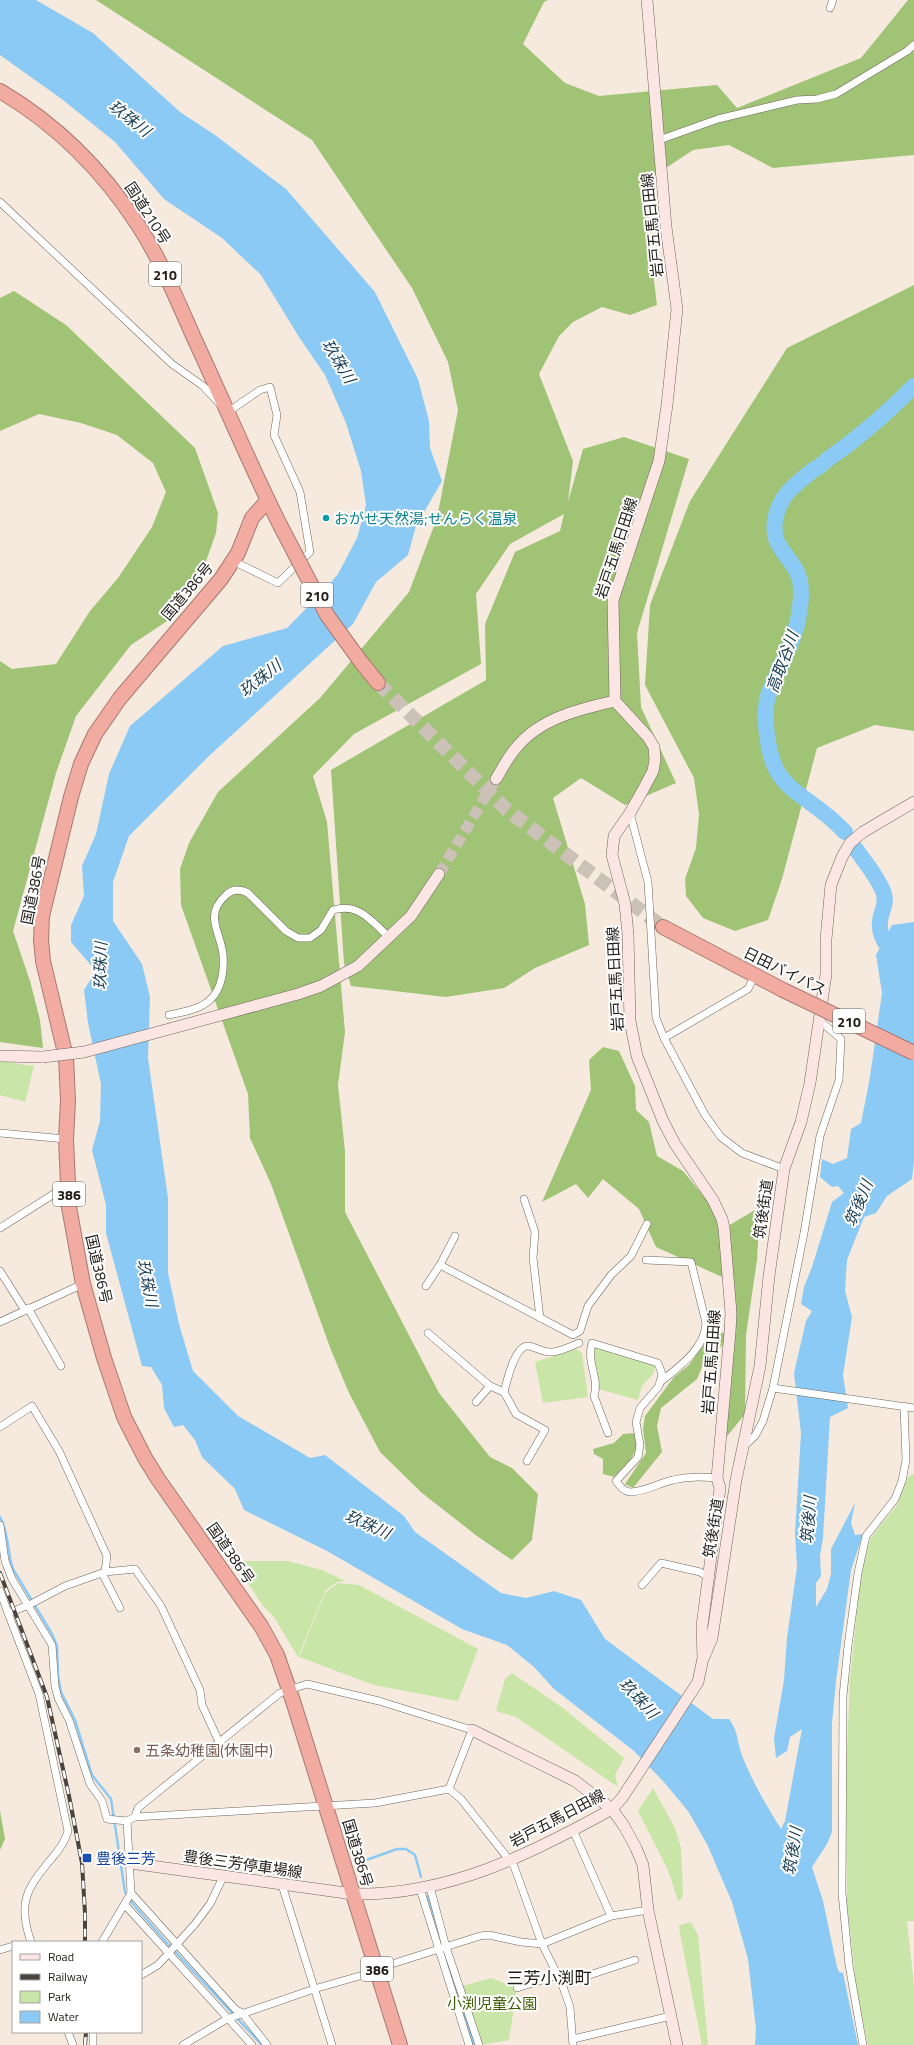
<svg xmlns="http://www.w3.org/2000/svg" width="914" height="2045" font-family="'Titillium Web','Noto Sans JP',sans-serif">
  <style>
    .green { fill: #c9e6a8 }
    .forest { fill: #a0c375 }
    .water { fill: #8bcaf4 }
    .lines { fill: none; stroke-linecap: round; stroke-linejoin: round }
    .stream { stroke: #8bcaf4; stroke-width: 2.5 }
    .river { stroke: #8bcaf4; stroke-width: 16 }
    .secondary-tunnel { stroke: #cbc1b6; stroke-width: 11; stroke-dasharray: 11 5.5; stroke-linecap: butt }
    .highway-tunnel { stroke: #cbc1b6; stroke-width: 14; stroke-dasharray: 14 7; stroke-linecap: butt }
    .street-casing { stroke: #6f655b; stroke-width: 8 }
    .secondary-casing { stroke: #6f655b; stroke-width: 12 }
    .highway-casing { stroke: #a87971; stroke-width: 16 }
    .street { stroke: #fff; stroke-width: 7 }
    .secondary { stroke: #fbe6e3; stroke-width: 11 }
    .highway { stroke: #f2aba1; stroke-width: 14 }
    .rail-casing { stroke: #4a443f; stroke-width: 4 }
    .rail { stroke: #fff; stroke-width: 2.5; stroke-dasharray: 8; stroke-linecap: butt }
    .secondary-bridge-casing { stroke: #6f655b; stroke-width: 12; stroke-linecap: butt }
    .highway-bridge-casing { stroke: #a87971; stroke-width: 16; stroke-linecap: butt }
    .secondary-bridge { stroke: #fbe6e3; stroke-width: 11 }
    .highway-bridge { stroke: #f2aba1; stroke-width: 14 }
    .culture-dot { fill: #0f9aa8; stroke: #fff; stroke-width: 1.5 }
    .education-dot { fill: #8d6e63; stroke: #fff; stroke-width: 1.5 }
    .transit-dot { fill: #1a4fb4; stroke: #fff; stroke-width: 1.5 }
    .labels { text-anchor: middle; dominant-baseline: central; stroke-width: 4; stroke-linejoin: round; paint-order: stroke }
    .shield { fill: #fff; stroke: #63605d; stroke-width: 1 }
    .shield-label { font-size: 14px; font-weight: bold; fill: #201c18 }
    .street-label { font-size: 15px; fill: #201c18; stroke: #fff }
    .culture-label { font-size: 15px; fill: #0d838f; stroke: #fff; text-anchor: start }
    .education-label { font-size: 15px; fill: #785e54; stroke: #fff; text-anchor: start }
    .transit-label { font-size: 15px; fill: #164399; stroke: #fff; text-anchor: start }
    .park-label { font-size: 15px; fill: #405e07; stroke: #fff }
    .water-label { font-size: 16px; font-style: italic; fill: #1e4157; stroke: #fff }
    .quarter-label { font-size: 17px; fill: #201c18; stroke: #fff }
  </style>
  <rect width="100%" height="100%" fill="#f6eade"/>
  <g class="green">
    <polygon points="0,1061 34,1066 25,1102 0,1095"/>
    <polygon points="593,1346 656,1364 653,1374 642,1386 638,1400 598,1389"/>
    <polygon points="576,1349 582,1353 588,1397 543,1403 535,1362"/>
    <polygon points="914,1474 914,1921 907,1921 914,1985 914,2045 868,2045 857,1992 847,1904 846,1778 850,1679 861,1572 870,1539 897,1505 908,1477"/>
    <polygon points="238,1561 288,1561 322,1570 345,1581 337,1582 325,1591 298,1657 274,1617 263,1606 236,1565"/>
    <polygon points="338,1583 359,1585 478,1649 458,1701 374,1685 299,1657 325,1593"/>
    <polygon points="512,1673 563,1708 624,1758 615,1775 618,1787 516,1717 496,1711 505,1679"/>
    <polygon points="653,1788 675,1828 681,1848 683,1893 682,1898 678,1901 668,1870 638,1811"/>
    <polygon points="691,1922 698,1935 708,2045 702,2045 680,1934 679,1925"/>
    <polygon points="491,1978 517,1988 509,2040 481,2045 462,1986"/>
  </g>
  <g class="forest">
    <polygon points="96,0 548,0 544,2 523,44 565,83 599,96 717,85 737,108 861,58 908,0 914,0 914,155 773,168 729,145 693,150 642,184 657,305 630,315 602,307 573,322 559,336 539,374 573,461 568,502 583,449 624,437 689,459 637,633 641,707 676,783 625,805 581,778 553,798 585,904 589,945 535,968 504,988 446,997 351,986 344,963 331,770 486,680 485,624 515,552 560,531 564,514 510,544 476,594 481,664 354,734 313,776 327,822 345,1032 338,1085 345,1151 345,1212 439,1393 490,1457 512,1468 538,1494 532,1540 512,1560 477,1536 422,1493 380,1452 349,1393 331,1350 271,1184 250,1138 248,1094 181,905 180,869 189,843 218,792 320,698 409,592 437,518 458,410 448,362 412,288 312,140"/>
    <polygon points="914,285 914,731 875,725 817,748 782,879 768,920 735,931 703,918 686,896 685,879 696,848 699,814 694,778 645,685 650,605 690,501 787,348"/>
    <polygon points="14,291 66,325 195,448 218,513 216,533 200,578 173,617 131,645 76,716 56,773 13,931 30,981 40,1020 43,1048 0,1042 0,661 12,669 56,664 90,611 118,578 152,527 166,492 153,463 117,435 81,423 39,414 0,431 0,298"/>
    <polygon points="603,1047 619,1051 635,1086 636,1110 649,1122 657,1156 683,1171 728,1226 760,1207 757,1260 746,1335 745,1414 724,1440 731,1281 656,1247 639,1209 603,1179 588,1198 576,1184 542,1202 591,1090 589,1060"/>
    <polygon points="726,1332 725,1344 707,1355 697,1379 661,1408 657,1426 662,1452 633,1488 625,1484 646,1453 643,1429 645,1416 674,1377 689,1365 711,1335"/>
    <polygon points="636,1433 639,1445 630,1460 614,1477 603,1474 603,1459 594,1454 593,1449 614,1443 623,1434"/>
    <polygon points="0,1811 5,1839 0,1850"/>
  </g>
  <path class="water" d="M0,0H36L93,33L180,112L215,135L286,189L375,292L418,379L429,421L430,448L442,481L416,526L408,555L376,582L353,624L209,756L129,836L113,882V921L142,964L150,997L148,1058L168,1198V1273L179,1324L193,1371L238,1416L310,1458L325,1455L404,1516L415,1532L501,1593L526,1598L554,1591L581,1600L605,1639L713,1719H729C739,1732 737,1744 743,1758C753,1783 767,1807 781,1829L785,1821L802,1729L790,1737L787,1751L776,1758L774,1738L784,1680L787,1638L797,1567L795,1533L801,1433L794,1373L806,1321L812,1311L801,1304L804,1287L812,1267L832,1202L844,1193L838,1186L832,1187L820,1177L822,1159L833,1164L847,1158L851,1129L861,1123L870,1077L882,993L876,955L892,925L914,922V1161L912,1179L887,1196L876,1213L864,1217L847,1260L845,1291L852,1317L843,1375L848,1408L830,1417L823,1538L820,1556L821,1576L816,1583V1607L827,1589L831,1574V1549L855,1503L851,1523L855,1535L863,1534L851,1570L836,1681L832,1723V1832L827,1844L812,1867L823,1901L837,1967L839,1972L843,1973L858,2045H755L756,2029L748,1959L732,1902L707,1844L688,1811L663,1781L634,1751L554,1689L534,1667L507,1645L462,1629L327,1551L244,1510L235,1489L202,1457L195,1440L183,1425L174,1427L164,1408L162,1385L151,1367L142,1366L106,1233V1205L92,1150L100,1121L101,1084L88,1023L84,990L96,971L71,942V925L84,896L82,866L96,834L109,774L130,726L223,646L287,628L327,587L338,574L357,538L366,505L361,471L346,423L325,375L299,337L261,275L222,238L164,199L115,142L63,100L0,55Z"/>
  <g class="lines">
    <g class="stream">
      <path d="M0,1517C9,1533 7,1552 13,1569L52,1634L57,1646L58,1676L61,1692L75,1720L92,1775L111,1799L125,1892L132,1903L168,1944L262,2045"/>
      <polyline points="358,1863 397,1849 406,1849 415,1855 421,1877"/>
      <polyline points="428,1896 474,2045"/>
    </g>
    <g class="river">
      <path d="M845,832C839,826 832,819 825,814C809,800 784,788 775,767C767,748 762,712 769,693C779,666 795,642 799,614C801,602 803,586 798,575C791,555 771,548 775,521C779,495 794,486 813,470C820,467 823,463 828,459C859,438 887,413 914,386"/>
      <path d="M856,849C865,863 879,878 884,894C887,904 881,912 880,921C877,943 901,961 914,975"/>
    </g>
    <polyline class="secondary-tunnel" points="439,874 496,779"/>
    <polyline class="highway-tunnel" points="378,683 507,810 663,927"/>
    <g class="street-casing">
      <g id="street">
        <polyline points="830,8 833,0"/>
        <polyline points="659,140 718,119 797,100 817,99 836,94 907,51 914,45"/>
        <polyline points="0,202 172,364 203,386 219,403"/>
        <polyline points="227,410 228,412 260,390 270,387 277,415 274,435 300,492 310,552 278,583 233,561"/>
        <polyline points="630,813 648,882 656,1018 664,1038 705,1115 721,1137 742,1153 784,1169"/>
        <path d="M169,1015C187,1011 207,1009 217,991C223,980 224,968 223,955C221,932 203,916 226,895C232,889 240,889 248,893L286,931L298,938H310L321,930L333,910C359,902 372,922 390,938"/>
        <polyline points="664,1038 748,989 755,975"/>
        <polyline points="0,1133 66,1139"/>
        <polyline points="524,1199 535,1232 533,1258 540,1318"/>
        <polyline points="0,1228 68,1185"/>
        <path d="M646,1260L691,1262L706,1323C705,1349 679,1367 660,1382"/>
        <polyline points="440,1265 573,1335 580,1331 588,1306 611,1275 631,1256 647,1224"/>
        <polyline points="0,1271 24,1309"/>
        <polyline points="426,1286 440,1265 455,1236"/>
        <polyline points="28,1308 61,1366"/>
        <polyline points="0,1322 83,1284"/>
        <polyline points="428,1333 490,1386 504,1392"/>
        <polyline points="773,1388 914,1408"/>
        <polyline points="476,1402 490,1386"/>
        <polyline points="0,1427 32,1406 59,1451 107,1556 105,1572"/>
        <path d="M608,1433L594,1396C600,1379 586,1363 592,1343L658,1363L662,1374L659,1386L640,1408L636,1422L640,1445L638,1457L616,1481C620,1486 623,1491 630,1492C645,1492 659,1483 673,1480C688,1476 702,1477 717,1478"/>
        <polyline points="743,1447 755,1436 763,1421 773,1388 804,1233 820,1136 839,1080 841,1039 819,1020"/>
        <path d="M527,1461L545,1430L516,1414L504,1392C507,1381 515,1344 529,1346C538,1348 544,1353 553,1352C562,1351 571,1346 579,1343"/>
        <polyline points="0,1525 5,1561 12,1579 52,1645 55,1686 58,1698 69,1720 90,1784 102,1801 107,1819 127,1821 135,1817 375,1803 449,1789"/>
        <polyline points="102,1573 120,1608"/>
        <polyline points="642,1585 661,1563 700,1572 710,1578"/>
        <polyline points="0,1591 8,1613"/>
        <polyline points="449,1789 461,1799 514,1866 542,1944 562,1984 570,2007 573,2045"/>
        <polyline points="135,1817 138,1808 280,1693 307,1684 379,1701 472,1730 449,1789"/>
        <polyline points="573,1830 611,1916"/>
        <polyline points="282,1885 332,2045"/>
        <polyline points="430,1887 446,1947 479,2045"/>
        <polyline points="420,1889 469,2045"/>
        <polyline points="131,1893 235,2009 242,2013 267,2045"/>
        <polyline points="125,1905 252,2045"/>
        <path d="M31,1942C17,1902 27,1888 52,1858C60,1849 65,1842 68,1831L39,1694L8,1613L29,1605L65,1586L105,1572L135,1569L161,1606L200,1690L202,1705L220,1744"/>
        <polyline points="102,1942 131,1893 127,1821"/>
        <polyline points="0,1950 13,1946"/>
        <polyline points="376,1969 480,1936 489,1935 521,1942 542,1944 611,1916 648,1910"/>
        <polyline points="141,1975 158,1965 195,1924 210,1904 223,1877"/>
        <polyline points="562,1984 635,1960"/>
        <polyline points="517,1988 558,1975"/>
        <polyline points="68,2032 73,2045"/>
        <polyline points="573,2039 671,2016"/>
        <polyline points="93,2045 93,2032"/>
        <polyline points="183,2045 227,2019 314,1989 377,1971"/>
        <polyline points="863,2045 849,1965 842,1893 843,1696 848,1646 858,1573 866,1536 895,1499 902,1481 906,1460 904,1406"/>
      </g>
    </g>
    <g class="secondary-casing">
      <g id="secondary">
        <path d="M496,779C502,769 508,757 516,748C540,718 580,709 615,701"/>
        <polyline points="173,1028 298,994 321,986 358,966 411,916 439,874"/>
        <polyline points="0,1056 43,1057"/>
        <polyline points="704,1657 712,1638 736,1480 760,1366 769,1276 784,1169 801,1122 810,1083 826,974 826,939 831,885 842,857 850,843 863,832 914,802"/>
        <polyline points="472,1730 575,1781 612,1809 624,1826 636,1848 643,1865 648,1910 677,2045"/>
        <path d="M130,1863L353,1894C447,1896 531,1854 612,1809L622,1798L698,1682L703,1658L702,1626L720,1488L717,1478L730,1332L731,1313L724,1228L722,1219L713,1200L675,1144L663,1121L637,1056L630,1021L628,934L625,904L612,855L614,836L630,813L644,788L653,771L655,760L654,747L648,737L615,701L613,600L659,461L667,405L677,309L666,227L647,0"/>
      </g>
    </g>
    <g class="highway-casing">
      <g id="highway">
        <path d="M0,91C56,124 103,171 138,225C161,260 177,300 194,338C223,400 249,463 280,525"/>
        <polyline points="268,500 252,518 238,553 221,579 120,698 95,734 81,764 71,797 42,916 41,940 43,961 66,1057 68,1101 66,1139 69,1207 83,1284 104,1358 124,1417 145,1458 158,1479 261,1626 277,1655 293,1701 400,2045"/>
        <polyline points="361,662 378,683"/>
        <polyline points="663,927 783,990"/>
      </g>
    </g>
    <use href="#street" class="street"/>
    <use href="#secondary" class="secondary"/>
    <use href="#highway" class="highway"/>
    <g class="rail-casing">
      <g id="rail">
        <polyline points="0,1573 47,1697 69,1796 82,1863 85,1913 85,1942"/>
        <polyline points="85,2045 86,2032"/>
      </g>
    </g>
    <use href="#rail" class="rail"/>
    <g class="secondary-bridge-casing">
      <polyline id="secondary-bridge" points="43,1057 84,1052 173,1028"/>
    </g>
    <g class="highway-bridge-casing">
      <g id="highway-bridge">
        <polyline points="280,525 327,615 361,662"/>
        <polyline points="783,990 914,1053"/>
      </g>
    </g>
    <use href="#secondary-bridge" class="secondary-bridge"/>
    <use href="#highway-bridge" class="highway-bridge"/>
  </g>
  <circle class="culture-dot" cx="326" cy="518" r="4"/>
  <circle class="education-dot" cx="137" cy="1750" r="4"/>
  <rect class="transit-dot" x="82" y="1853" width="10" height="10" rx="2"/>
  <g class="labels">
    <g class="shield">
      <rect x="149" y="262" width="32" height="24" rx="3"/>
      <rect x="301" y="583" width="32" height="24" rx="3"/>
      <rect x="833" y="1009" width="32" height="24" rx="3"/>
      <rect x="53" y="1182" width="32" height="24" rx="3"/>
      <rect x="361" y="1957" width="32" height="24" rx="3"/>
    </g>
    <g class="shield-label">
      <text x="165" y="274">210</text>
      <text x="317" y="595">210</text>
      <text x="849" y="1021">210</text>
      <text x="69" y="1194">386</text>
      <text x="377" y="1969">386</text>
    </g>
    <g class="street-label">
      <text transform="translate(148 213) rotate(57)">国道210号</text>
      <text transform="translate(652 225) rotate(-96)">岩戸五馬日田線</text>
      <text transform="translate(616 548) rotate(-72)">岩戸五馬日田線</text>
      <text transform="translate(187 591) rotate(-50)">国道386号</text>
      <text transform="translate(33 890) rotate(-79)">国道386号</text>
      <text transform="translate(785 971) rotate(26)">日田バイパス</text>
      <text transform="translate(615 979) rotate(-93)">岩戸五馬日田線</text>
      <text transform="translate(763 1209) rotate(-82)">筑後街道</text>
      <text transform="translate(99 1269) rotate(77)">国道386号</text>
      <text transform="translate(711 1362) rotate(-86)">岩戸五馬日田線</text>
      <text transform="translate(713 1528) rotate(-81)">筑後街道</text>
      <text transform="translate(231 1553) rotate(55)">国道386号</text>
      <text transform="translate(557 1818) rotate(-28)">岩戸五馬日田線</text>
      <text transform="translate(358 1853) rotate(73)">国道386号</text>
      <text transform="translate(243 1864) rotate(8)">豊後三芳停車場線</text>
    </g>
    <g class="culture-label">
      <text x="334" y="518">おがせ天然湯;せんらく温泉</text>
    </g>
    <g class="education-label">
      <text x="145" y="1750">五条幼稚園(休園中)</text>
    </g>
    <g class="transit-label">
      <text x="96" y="1858">豊後三芳</text>
    </g>
    <g class="park-label">
      <text x="492" y="2003">小渕児童公園</text>
    </g>
    <g class="water-label">
      <text transform="translate(130 118) rotate(38)">玖珠川</text>
      <text transform="translate(339 361) rotate(59)">玖珠川</text>
      <text transform="translate(782 662) rotate(-70)">高取谷川</text>
      <text transform="translate(260 678) rotate(-38)">玖珠川</text>
      <text transform="translate(100 966) rotate(-89)">玖珠川</text>
      <text transform="translate(858 1203) rotate(-67)">筑後川</text>
      <text transform="translate(148 1283) rotate(79)">玖珠川</text>
      <text transform="translate(808 1520) rotate(-86)">筑後川</text>
      <text transform="translate(368 1524) rotate(24)">玖珠川</text>
      <text transform="translate(639 1698) rotate(47)">玖珠川</text>
      <text transform="translate(792 1851) rotate(-81)">筑後川</text>
    </g>
    <g class="quarter-label">
      <text x="549" y="1978">三芳小渕町</text>
    </g>
  </g>
  <rect x="12" y="1941" width="130" height="92" fill="#ffffff" stroke="#a6a4a3"/>
  <rect x="20" y="1954" width="20" height="6" fill="#fbe6e3" stroke="#a6a4a3"/>
  <text x="48" y="1961" font-size="12" fill="#201c18">Road</text>
  <rect x="20" y="1974" width="20" height="6" fill="#4a443f" stroke="#a6a4a3"/>
  <text x="48" y="1981" font-size="12" fill="#201c18">Railway</text>
  <rect x="20" y="1991" width="20" height="12" fill="#c9e6a8" stroke="#a6a4a3"/>
  <text x="48" y="2001" font-size="12" fill="#201c18">Park</text>
  <rect x="20" y="2011" width="20" height="12" fill="#8bcaf4" stroke="#a6a4a3"/>
  <text x="48" y="2021" font-size="12" fill="#201c18">Water</text>
</svg>
